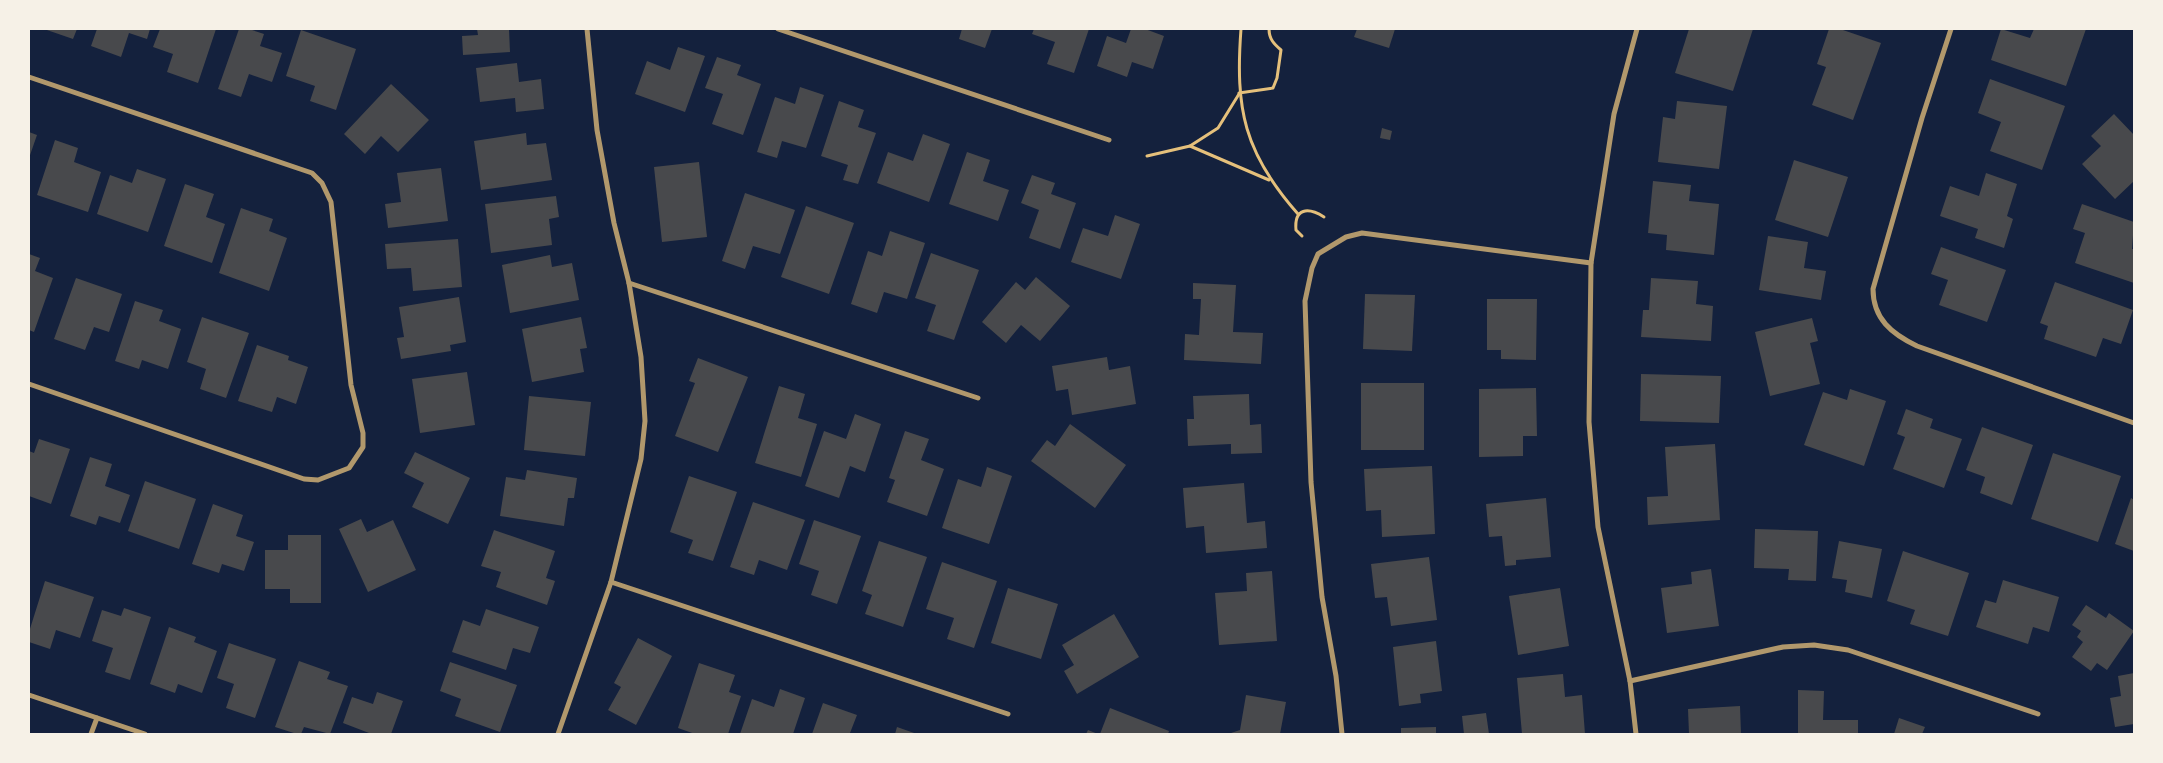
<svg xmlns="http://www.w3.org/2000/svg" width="2163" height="763" font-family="'Space Grotesk',sans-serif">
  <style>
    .building { fill: #48494c }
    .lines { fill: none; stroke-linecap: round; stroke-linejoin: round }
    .path { stroke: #e5c07b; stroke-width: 3 }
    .minor { stroke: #b1986c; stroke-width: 5 }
  </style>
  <rect width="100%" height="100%" fill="#14213d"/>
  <g class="building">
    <polygon points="44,29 77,29 73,39"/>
    <polygon points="97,29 150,29 147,39 129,33 121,57 91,46"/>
    <polygon points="160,29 216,29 198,83 167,72 173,54 153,47"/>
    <polygon points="239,29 249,29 264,34 260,46 282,53 272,82 249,74 241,97 218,89"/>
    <polygon points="477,29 509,29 510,52 463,55 462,36 478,35"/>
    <polygon points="962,29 992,29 985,48 959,39"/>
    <polygon points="1034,29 1089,29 1074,73 1047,64 1055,42 1032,34"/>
    <polygon points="1131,29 1145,29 1164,36 1153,69 1132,62 1127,77 1097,66 1107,36 1126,43"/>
    <polygon points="1357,29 1395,29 1389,48 1354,37"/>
    <polygon points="1689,29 1753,29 1733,91 1675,73"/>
    <polygon points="1829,29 1840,29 1881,43 1853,120 1812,105 1826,67 1817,64"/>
    <polygon points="2001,29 2030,38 2034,29 2086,29 2066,86 1991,60"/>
    <polygon points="301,30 356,49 336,110 310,101 315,86 286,76"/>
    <polygon points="678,47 705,56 685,112 635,94 647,61 670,70"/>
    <polygon points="717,57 741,65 737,75 761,84 743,135 712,124 723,94 705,88"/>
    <polygon points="517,63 519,82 541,79 544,109 516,112 515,98 480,102 476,68"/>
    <polygon points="1990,79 2065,106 2042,170 1990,151 2001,122 1978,113"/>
    <polygon points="391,84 429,120 398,152 381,136 365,154 344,134"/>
    <polygon points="800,87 824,95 806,148 782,141 777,158 757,152 775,97 795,104"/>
    <polygon points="839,101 864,110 858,127 876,133 858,184 843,180 848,165 821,156"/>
    <polygon points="1677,101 1727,106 1719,169 1658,162 1663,117 1675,119"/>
    <polygon points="2114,114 2134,135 2134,181 2115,199 2082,164 2101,146 2091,136"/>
    <polygon points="1382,128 1392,131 1390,140 1380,138"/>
    <polygon points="29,132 37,135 29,158"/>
    <polygon points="526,133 527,145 546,143 552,180 481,190 474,141"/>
    <polygon points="923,134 950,144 929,202 877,183 888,152 913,161"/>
    <polygon points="55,140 78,148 74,162 101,172 88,212 37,195"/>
    <polygon points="967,152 990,160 983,181 1009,190 998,221 949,204"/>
    <polygon points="1794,160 1848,177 1828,237 1775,220"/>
    <polygon points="699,162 707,237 662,242 654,167"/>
    <polygon points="441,168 448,221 388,228 385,204 401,202 397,173"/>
    <polygon points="137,169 166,179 148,232 97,214 110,175 132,183"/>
    <polygon points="1986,173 2017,184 2007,216 2013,219 2004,248 1975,238 1978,229 1940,216 1950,186 1979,196"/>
    <polygon points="1032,175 1055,183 1051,194 1076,203 1060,249 1029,238 1039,210 1021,203"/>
    <polygon points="1653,181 1691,185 1689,201 1719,204 1714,255 1666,250 1667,235 1648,233"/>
    <polygon points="185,184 214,194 206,217 225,224 212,263 164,246"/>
    <polygon points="745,193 795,210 780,254 753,246 745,269 722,261"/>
    <polygon points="556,196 559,217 549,219 552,245 491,253 485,204"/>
    <polygon points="2082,204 2134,222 2132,249 2134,249 2134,283 2075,263 2085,233 2073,229"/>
    <polygon points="806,206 854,223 829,294 781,277"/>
    <polygon points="241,208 273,219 269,231 287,238 269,291 219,273"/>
    <polygon points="1115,215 1140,224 1121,279 1071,262 1083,228 1108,236"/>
    <polygon points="890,231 925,243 907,299 884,292 877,313 851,304 868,251 882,256"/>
    <polygon points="1768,236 1808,242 1804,268 1826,271 1821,300 1759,290"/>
    <polygon points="458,239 462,287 413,291 411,268 387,269 385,244"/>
    <polygon points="1941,247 2006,270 1987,322 1939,305 1948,280 1931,274"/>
    <polygon points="931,253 979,270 954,340 927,331 936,305 915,298"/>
    <polygon points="29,254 40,258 35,271 53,278 34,332 29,330"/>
    <polygon points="550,255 552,267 572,263 579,300 510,313 502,265"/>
    <polygon points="1036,277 1070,306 1040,341 1021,325 1006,343 982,322 1016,282 1025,290"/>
    <polygon points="76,278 122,294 109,332 94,327 85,350 54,339"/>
    <polygon points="1651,278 1698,281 1696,304 1713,306 1711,341 1641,337 1643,310 1649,310"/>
    <polygon points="2055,282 2133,310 2121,344 2103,338 2096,357 2044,339 2048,326 2040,323"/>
    <polygon points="1193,283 1236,285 1233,332 1263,333 1261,364 1184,360 1185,334 1199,335 1201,299 1193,299"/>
    <polygon points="1365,294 1415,295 1412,351 1363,349"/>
    <polygon points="459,297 466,342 450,345 451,351 401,359 397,338 404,337 399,307"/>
    <polygon points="1487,299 1537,299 1536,360 1501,359 1501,350 1487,350"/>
    <polygon points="135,301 163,310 159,321 181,329 168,369 142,360 139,369 115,361"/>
    <polygon points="202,317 249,333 226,398 200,389 206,369 187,362"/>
    <polygon points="581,317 587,348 580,349 584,372 532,382 522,329"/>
    <polygon points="1812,318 1818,341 1810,343 1820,384 1770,396 1755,332"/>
    <polygon points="257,345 289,356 288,360 308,367 296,404 277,397 272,412 238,401"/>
    <polygon points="1107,357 1109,370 1130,366 1136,404 1072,415 1068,389 1056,391 1052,366"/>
    <polygon points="698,358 748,377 718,452 675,436 695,383 689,381"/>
    <polygon points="467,372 475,425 420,433 412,379"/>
    <polygon points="1641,374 1721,376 1719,423 1640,421"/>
    <rect x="1361" y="383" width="63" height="67"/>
    <polygon points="779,386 805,394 798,418 817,424 801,477 755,463"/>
    <polygon points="1536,388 1537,436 1523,436 1523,456 1479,457 1479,389"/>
    <polygon points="1850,389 1886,401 1864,466 1804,445 1823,392 1847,400"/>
    <polygon points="1249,394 1250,425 1261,424 1262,453 1231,454 1231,444 1188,446 1187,419 1194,419 1193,396"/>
    <polygon points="529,396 591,402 585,456 524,450"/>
    <polygon points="1906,409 1933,419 1930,428 1962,439 1944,488 1893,469 1905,437 1897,434"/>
    <polygon points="855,414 881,424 865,472 850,466 839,498 805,486 824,431 846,439"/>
    <polygon points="1070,424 1126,465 1095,508 1031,461 1047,440 1055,446"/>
    <polygon points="1982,427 2033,445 2012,505 1980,493 1985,477 1966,470"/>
    <polygon points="905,431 929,439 921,460 944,469 927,516 887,502 895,480 889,478"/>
    <polygon points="39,439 70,449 51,504 29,496 29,451 34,453"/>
    <polygon points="1715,444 1720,520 1648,525 1647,497 1668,496 1665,447"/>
    <polygon points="415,452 470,478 448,524 412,507 424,483 404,473"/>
    <polygon points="2053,453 2121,476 2098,542 2031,519"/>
    <polygon points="90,457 112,464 105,486 130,495 120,523 99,516 96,525 70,516"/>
    <polygon points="1432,466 1435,534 1382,537 1381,510 1366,511 1364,469"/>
    <polygon points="987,467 1012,476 989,544 942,528 958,479 981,487"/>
    <polygon points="527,470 577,478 574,498 568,498 564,526 500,516 506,477 525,480"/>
    <polygon points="689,476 737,492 713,561 688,553 693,540 670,532"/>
    <polygon points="145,481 196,499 179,549 128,531"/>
    <polygon points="1244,483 1247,523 1265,521 1267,548 1206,553 1204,526 1186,528 1183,488"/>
    <polygon points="1546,498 1551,557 1516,560 1516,565 1505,566 1502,536 1489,537 1486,504"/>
    <polygon points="2131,498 2134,500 2134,551 2115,544"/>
    <polygon points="753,502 805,520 787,570 759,560 754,575 730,567"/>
    <polygon points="213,504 243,515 236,536 254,542 244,571 222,564 219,573 192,564"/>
    <polygon points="361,519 367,532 393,520 416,570 368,592 339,529"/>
    <polygon points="814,520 861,536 837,604 811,595 819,571 799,564"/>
    <polygon points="1755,529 1818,531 1816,581 1788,580 1789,569 1754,568"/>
    <polygon points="494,530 555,551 546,578 555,581 547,605 496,587 501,572 481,566"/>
    <polygon points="288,535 321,535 321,603 290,603 290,589 265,589 265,550 288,550"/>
    <polygon points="879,541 927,557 903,627 865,614 872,595 862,591"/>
    <polygon points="1839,541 1882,549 1872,598 1845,592 1847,580 1832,578"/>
    <polygon points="1903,551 1969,573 1948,636 1910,624 1915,610 1887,601"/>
    <polygon points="1429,557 1437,620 1391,626 1387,597 1375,598 1371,564"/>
    <polygon points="942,562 997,581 974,648 947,639 954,618 926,609"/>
    <polygon points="1711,569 1719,626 1667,633 1661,588 1692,584 1691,572"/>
    <polygon points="1272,571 1277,641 1219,645 1215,593 1247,591 1246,573"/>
    <polygon points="2003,580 2059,597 2049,632 2033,627 2028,644 1976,627 1985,600 1996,603"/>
    <polygon points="45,581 94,597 80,638 56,630 50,649 29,642 29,632"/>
    <polygon points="1008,588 1058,604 1041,659 991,643"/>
    <polygon points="1560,588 1569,646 1518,655 1509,596"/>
    <polygon points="2086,605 2106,618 2109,613 2134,631 2107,670 2097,663 2091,671 2072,657 2083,642 2077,637 2081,631 2072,625"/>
    <polygon points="124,608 151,617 130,680 105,672 113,648 92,641 102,610 121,616"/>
    <polygon points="486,609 539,627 530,653 513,648 506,670 452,652 463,620 480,626"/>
    <polygon points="1114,614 1139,657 1077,694 1064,671 1074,665 1062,645"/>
    <polygon points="169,627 196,637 194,642 217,651 202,693 178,684 175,693 150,684"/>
    <polygon points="638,638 672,656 636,725 608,710 621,687 614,683"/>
    <polygon points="1436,641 1442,691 1420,694 1421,703 1399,706 1393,647"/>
    <polygon points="229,643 276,659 255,718 226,708 234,684 217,678"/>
    <polygon points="299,661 330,672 327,679 348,686 330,734 304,727 301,734 297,734 275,727"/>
    <polygon points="450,662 517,685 500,732 455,716 461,699 440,691"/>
    <polygon points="699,663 735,675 729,692 741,696 728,734 695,734 678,728"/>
    <polygon points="2134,673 2134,724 2115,727 2110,698 2121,696 2118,676"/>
    <polygon points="1563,674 1565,697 1582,695 1585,734 1522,734 1517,678"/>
    <polygon points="780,689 805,698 793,734 740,734 752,699 774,707"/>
    <polygon points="1798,690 1824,691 1823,720 1858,720 1858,734 1798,734"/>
    <polygon points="377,692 403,701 391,734 368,734 369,733 343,723 352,697 373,704"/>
    <polygon points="1246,695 1286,702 1280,734 1228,734 1240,730"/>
    <polygon points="823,703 857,715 850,733 854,734 812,734"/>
    <polygon points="1740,706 1741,734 1689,734 1688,709"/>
    <polygon points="1110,708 1169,731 1168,734 1100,734"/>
    <polygon points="1486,713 1489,734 1464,734 1462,716"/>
    <polygon points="1899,718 1925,727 1922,734 1894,734"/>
    <polygon points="897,727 917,734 895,734"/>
    <polygon points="1436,727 1436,734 1401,734 1401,728"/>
    <polygon points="1088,730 1098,734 1086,734"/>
  </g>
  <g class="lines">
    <g class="path">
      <path d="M1241,29C1235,109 1244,153 1298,214"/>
      <path d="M1239,93L1273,88L1277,78L1281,50C1274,44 1269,39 1269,29"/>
      <polyline points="1190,146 1218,128 1239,94"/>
      <polyline points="1147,156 1190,146 1269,180"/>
      <path d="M1302,236L1296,230C1294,208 1308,207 1324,217"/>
    </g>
    <g class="minor">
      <polyline points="778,29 1109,140"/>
      <path d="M1951,29L1922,118L1873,289C1873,319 1892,334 1917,346L2134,423"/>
      <polyline points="29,77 312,173 322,183 331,202 351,385 363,433 363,447 349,468 318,480 304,479 29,384"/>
      <polyline points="629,283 978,398"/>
      <polyline points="611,582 1008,714"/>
      <polyline points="1630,681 1783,647 1814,645 1848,650 2038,714"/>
      <polyline points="29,695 145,734"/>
      <polyline points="91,734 97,718"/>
      <polyline points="558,734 611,582 641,459 645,421 641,357 629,283 614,223 597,130 587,29"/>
      <polyline points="1342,734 1336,676 1322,597 1311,482 1305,301 1312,268 1318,254 1346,237 1362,233 1591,263"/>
      <polyline points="1636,734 1630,681 1598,527 1589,422 1591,263 1614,114 1637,29"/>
    </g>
  </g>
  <rect width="2163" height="763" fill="none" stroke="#f6f1e7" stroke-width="60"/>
</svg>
